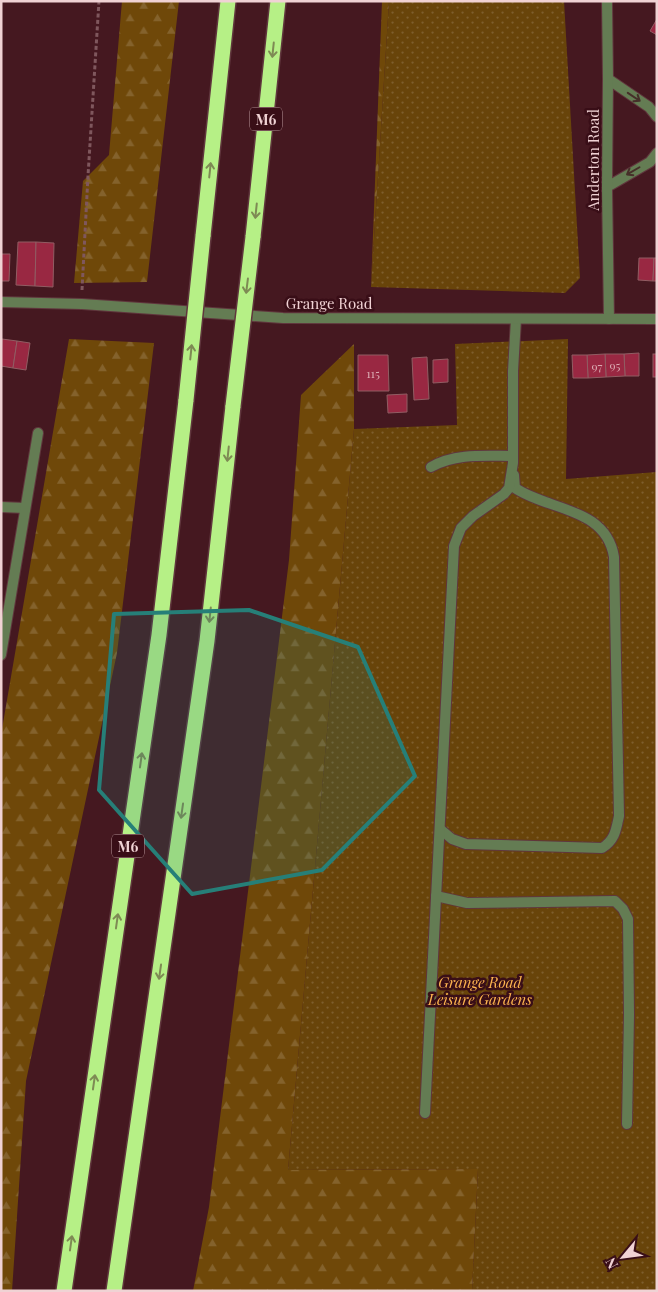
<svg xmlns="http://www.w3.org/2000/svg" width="658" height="1292" font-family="'Playfair Display',serif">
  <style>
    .grass { fill: url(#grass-dots) }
    .forest { fill: url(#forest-firs) }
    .building { fill: #992842; stroke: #915d63 }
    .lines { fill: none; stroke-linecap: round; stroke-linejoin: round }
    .service-casing { stroke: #60363d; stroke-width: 12 }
    .minor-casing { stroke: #60363d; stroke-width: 12 }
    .motorway-casing { stroke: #60363d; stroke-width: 18 }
    .path { stroke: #7f575d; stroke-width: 3; stroke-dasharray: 4 2.5; stroke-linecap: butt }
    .service { stroke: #647c53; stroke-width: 10 }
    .minor { stroke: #647c53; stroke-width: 10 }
    .motorway { stroke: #b6f086; stroke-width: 15 }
    .motorway-bridge-casing { stroke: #60363d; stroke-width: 18; stroke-linecap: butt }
    .motorway-bridge { stroke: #b6f086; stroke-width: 15 }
    .oneway { stroke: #7e8a54 }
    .oneway2 { stroke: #462f29 }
    .marked { fill: #267f78; fill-opacity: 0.2; stroke: #267f78; stroke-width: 4; stroke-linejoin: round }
    .labels { text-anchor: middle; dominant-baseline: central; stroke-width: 5; stroke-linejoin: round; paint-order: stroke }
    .number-label { font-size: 12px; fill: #daa8b0 }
    .shield { fill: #390e17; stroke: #b9979b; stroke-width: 1 }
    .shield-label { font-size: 14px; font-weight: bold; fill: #f0d2d4 }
    .street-label { font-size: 15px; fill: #f0d2d4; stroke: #390e17 }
    .park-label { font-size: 15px; font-style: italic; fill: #fdb44f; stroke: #390e17 }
  </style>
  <defs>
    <pattern id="grass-dots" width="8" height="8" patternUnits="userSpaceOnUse" patternTransform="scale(1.25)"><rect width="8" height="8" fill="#68440a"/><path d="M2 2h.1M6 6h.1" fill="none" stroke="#7e5e2d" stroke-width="1.8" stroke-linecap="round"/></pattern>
    <pattern id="forest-firs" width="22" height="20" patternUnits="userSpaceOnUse" patternTransform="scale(1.25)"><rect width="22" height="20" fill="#6f4809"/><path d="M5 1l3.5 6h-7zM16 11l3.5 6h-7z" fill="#84622c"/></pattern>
  </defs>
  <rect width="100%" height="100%" fill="#451820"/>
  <g class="grass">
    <polygon points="389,1 564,1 580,278 565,293 371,287"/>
    <polygon points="568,339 566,479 657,472 657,1291 472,1291 478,1169 288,1170 354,429 457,425 455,344"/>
  </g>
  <g class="forest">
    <polygon points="122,1 179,1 147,282 74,283 83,181 109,155"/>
    <polygon points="382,1 389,1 371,287"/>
    <polygon points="69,339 154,343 117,653 26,1081 12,1291 1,1291 1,735"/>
    <polygon points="354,344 354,429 288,1170 478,1169 472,1291 193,1291 209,1207 289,560 301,395"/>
  </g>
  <g class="building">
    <polygon points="657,19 657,35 650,31"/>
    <polygon points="18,242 36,242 35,286 16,285"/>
    <polygon points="36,242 54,243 53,287 35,286"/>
    <polygon points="1,254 10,254 9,281 1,281"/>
    <polygon points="639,258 654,258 653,281 638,280"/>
    <polygon points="654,258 657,258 657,281 653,281"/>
    <polygon points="2,339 17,341 13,368 1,366"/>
    <polygon points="17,341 30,343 26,370 13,368"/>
    <polygon points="639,353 639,376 625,376 624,354"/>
    <polygon points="605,354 624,354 625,376 606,377"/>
    <polygon points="605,354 606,377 588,378 587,355"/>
    <rect x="653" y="354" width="4" height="23"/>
    <polygon points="358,355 388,355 389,391 358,391"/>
    <polygon points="572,355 587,355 588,378 573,378"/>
    <polygon points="427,357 429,399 414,400 412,358"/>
    <polygon points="448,359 448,382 433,383 433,360"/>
    <polygon points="407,394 407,412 388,413 387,395"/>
  </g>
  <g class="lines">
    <g class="service-casing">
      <g id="service">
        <polyline points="608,79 649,107 657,117"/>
        <polyline points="607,187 650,162 657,153"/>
        <path d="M431,467C456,453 485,456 513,456"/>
        <path d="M440,829L452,839L466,844L602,848C615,840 616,830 619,816L614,557C606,507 549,511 515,488L514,475"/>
        <polyline points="436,896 467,903 615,901 623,909 628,919 629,1015 627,1124"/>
        <polyline points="425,1113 454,546 461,528 473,516 504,494 509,488 513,463 513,371 516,319"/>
      </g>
    </g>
    <g class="minor-casing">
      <g id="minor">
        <polyline points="607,1 608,79 607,187 609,319"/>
        <polyline points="1,302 82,304 283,318 657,319"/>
        <polyline points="1,507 25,508"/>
        <polyline points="1,655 38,433"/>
      </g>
    </g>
    <g class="motorway-casing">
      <g id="motorway">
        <polyline points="203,236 228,1"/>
        <polyline points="253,237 278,1"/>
        <polyline points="64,1291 159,635 186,400"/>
        <polyline points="114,1291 207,641 233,406"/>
      </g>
    </g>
    <polyline class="path" points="82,290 88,176 99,1"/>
    <use href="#service" class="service"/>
    <use href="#minor" class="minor"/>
    <use href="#motorway" class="motorway"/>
    <g class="motorway-bridge-casing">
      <g id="motorway-bridge">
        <polyline points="186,400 203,236"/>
        <polyline points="233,406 253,237"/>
      </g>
    </g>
    <use href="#motorway-bridge" class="motorway-bridge"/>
  </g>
  <defs><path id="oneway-shaft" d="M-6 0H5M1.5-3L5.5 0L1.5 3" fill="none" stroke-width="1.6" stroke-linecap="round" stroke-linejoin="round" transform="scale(1.25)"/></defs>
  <g class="oneway">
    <use href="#oneway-shaft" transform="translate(273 50) rotate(96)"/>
    <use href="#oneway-shaft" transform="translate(210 170) rotate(-84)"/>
    <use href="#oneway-shaft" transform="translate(256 211) rotate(96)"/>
    <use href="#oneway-shaft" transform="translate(247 286) rotate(97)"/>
    <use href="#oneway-shaft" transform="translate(191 352) rotate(-84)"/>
    <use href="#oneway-shaft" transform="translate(228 454) rotate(96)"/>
    <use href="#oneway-shaft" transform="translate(210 615) rotate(96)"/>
    <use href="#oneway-shaft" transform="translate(141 760) rotate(-82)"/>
    <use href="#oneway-shaft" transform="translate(182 811) rotate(98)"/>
    <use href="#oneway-shaft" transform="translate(117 921) rotate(-82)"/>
    <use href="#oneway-shaft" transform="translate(160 972) rotate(98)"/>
    <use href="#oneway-shaft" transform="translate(94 1082) rotate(-82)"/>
    <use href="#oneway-shaft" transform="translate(71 1243) rotate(-82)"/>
  </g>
  <g class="oneway2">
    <use href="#oneway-shaft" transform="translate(634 97) rotate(34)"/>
    <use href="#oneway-shaft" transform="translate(633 171) rotate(150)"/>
  </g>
  <path class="marked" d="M249,610L358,647L415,776L322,870L192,894L99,790L114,614Z"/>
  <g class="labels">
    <g class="number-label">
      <text x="615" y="365">95</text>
      <text x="597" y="366">97</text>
      <text x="373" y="373">115</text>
    </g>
    <g class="shield">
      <rect x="250" y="107.5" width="32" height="23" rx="4"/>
      <rect x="112" y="834.5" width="32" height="23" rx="4"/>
    </g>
    <g class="shield-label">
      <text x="266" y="119">M6</text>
      <text x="128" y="846">M6</text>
    </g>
    <g class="street-label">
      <text transform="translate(593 160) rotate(-90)">Anderton Road</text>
      <text x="329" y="303">Grange Road</text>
    </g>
    <g class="park-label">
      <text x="480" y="982">Grange Road<tspan x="480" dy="17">Leisure Gardens</tspan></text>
    </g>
  </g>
  <rect width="658" height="1292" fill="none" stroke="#f0d2d4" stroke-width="5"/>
  <g transform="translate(623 1257) rotate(241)" stroke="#390e17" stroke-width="4" paint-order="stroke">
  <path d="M0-4L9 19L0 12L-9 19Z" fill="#f0d2d4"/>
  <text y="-8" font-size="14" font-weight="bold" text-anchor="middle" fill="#f0d2d4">N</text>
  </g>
</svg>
